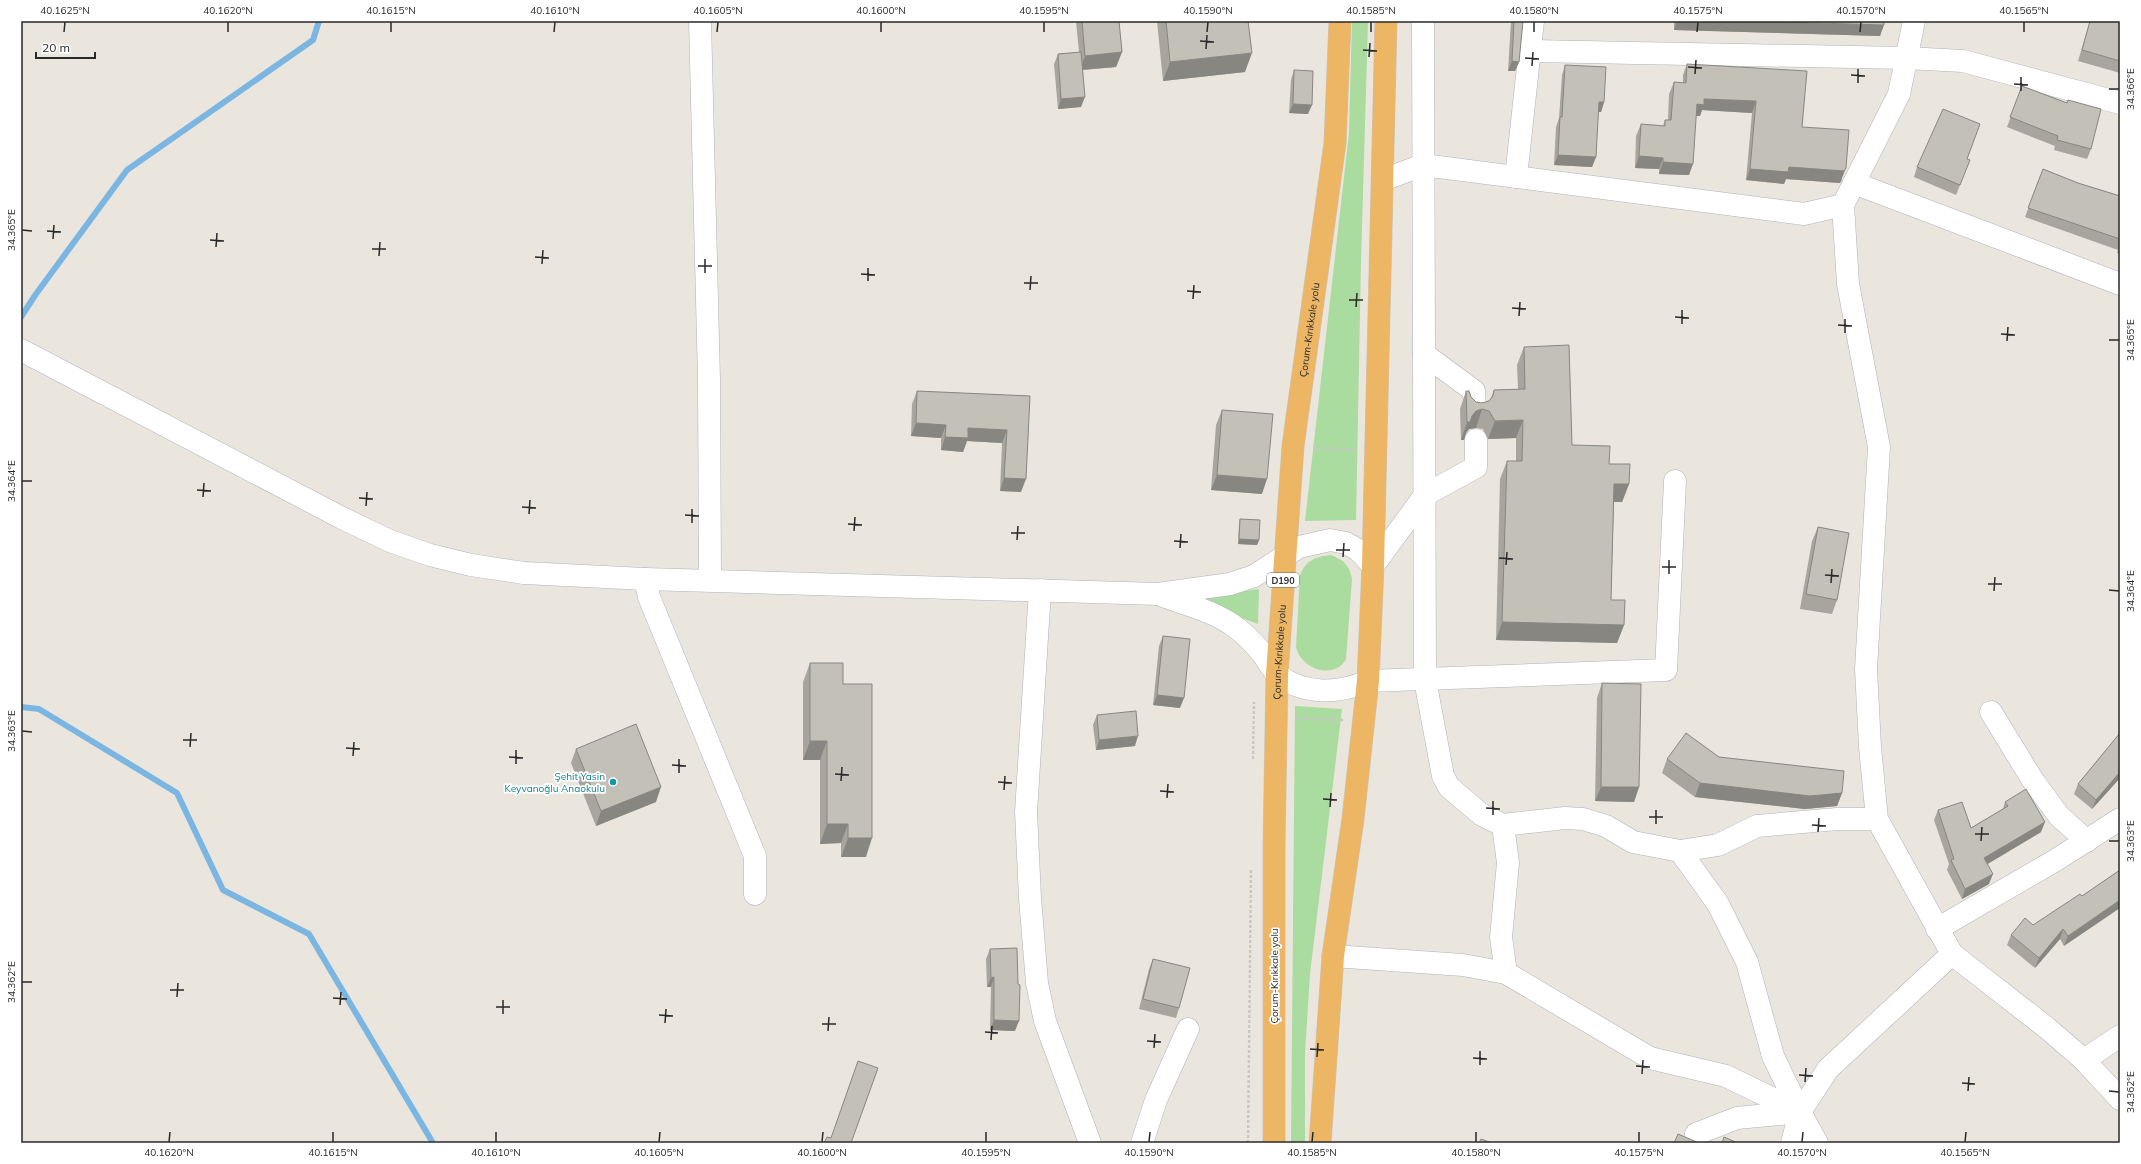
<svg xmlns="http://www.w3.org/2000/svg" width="2141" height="1164" font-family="Mulish,sans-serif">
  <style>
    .green { fill: #aadb9f }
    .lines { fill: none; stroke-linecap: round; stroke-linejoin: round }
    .stream { stroke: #7bb5e1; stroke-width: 6 }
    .minor-casing { stroke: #b0b1bc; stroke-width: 23 }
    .highway-casing { stroke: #c7c7c7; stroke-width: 23 }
    .path { stroke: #c7c7c7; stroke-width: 2.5; stroke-dasharray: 3 2; stroke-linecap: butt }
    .minor { stroke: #fff; stroke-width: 22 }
    .highway { stroke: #edb665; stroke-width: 22 }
    .wall { fill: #a8a59e }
    .shaded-wall { fill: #888681 }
    .building { fill: #c3c0b8; stroke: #888681 }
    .ticks { fill: none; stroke: #292929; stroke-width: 1.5 }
    .culture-dot { fill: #0f9aa8; stroke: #fff; stroke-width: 1.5 }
    .labels { text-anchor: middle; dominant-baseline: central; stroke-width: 3.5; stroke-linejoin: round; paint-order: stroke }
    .shield { fill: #fff; stroke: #696969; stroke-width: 1 }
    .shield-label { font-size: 9px; font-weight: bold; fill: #292929 }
    .street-label { font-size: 10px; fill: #292929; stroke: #fff }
    .culture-label { font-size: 10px; fill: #0d838f; stroke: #fff; text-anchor: end }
    .neatline { fill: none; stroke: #292929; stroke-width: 1.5 }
    .ticks-label { font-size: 10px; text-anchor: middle; fill: #292929 }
  </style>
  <rect width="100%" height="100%" fill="#eae6dd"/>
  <g class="green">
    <polygon points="1352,21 1368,21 1361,261 1356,520 1305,521 1349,133"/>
    <path d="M1331,555C1344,560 1349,565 1352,579L1346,659C1335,680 1301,670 1296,647L1300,575C1306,560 1315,557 1331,555Z"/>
    <polygon points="1259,589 1258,624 1188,598"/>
    <polygon points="1295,706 1342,709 1310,974 1305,1053 1305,1143 1291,1143"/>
  </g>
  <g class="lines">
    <g class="stream">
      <polyline points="21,317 36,294 127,170 313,40 319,21"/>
      <polyline points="21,707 39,709 177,793 223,890 309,934 433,1143"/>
    </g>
    <g class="minor-casing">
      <g id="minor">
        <polyline points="700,21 709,379 710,579"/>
        <polyline points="1423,21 1425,680 1443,776 1449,787 1482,815 1503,825 1565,818 1583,819 1606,826 1633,842 1680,851 1718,904 1747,962 1773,1056 1800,1112 1792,1143"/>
        <polyline points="1531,51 1906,58 1963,61 2120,103"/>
        <polyline points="1516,177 1533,21"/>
        <polyline points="1383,180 1423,165 1804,214 1843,205 1899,94 1914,21"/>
        <polyline points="1854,183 2120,284"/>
        <polyline points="1843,205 1848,284 1879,447 1866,669 1870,747 1877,819 1952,954 2047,1028 2084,1060 2120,1099"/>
        <polyline points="21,350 342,518 390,541 430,555 471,565 524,573 645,579 1158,594 1230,584 1254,576 1299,547 1330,540 1346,543 1358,550 1373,566 1425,495 1476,467 1476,440"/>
        <polyline points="1424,354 1474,391 1475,409"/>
        <polyline points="645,579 649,597 755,856 755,894"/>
        <polyline points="1040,590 1026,812 1030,898 1037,983 1045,1021 1090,1143"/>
        <path d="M1161,595C1183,604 1211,610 1231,624C1243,632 1253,642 1262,653C1267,660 1272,670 1278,675C1304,695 1339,694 1368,681L1666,670L1675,481"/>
        <polyline points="1991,712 2032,779 2059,816 2087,841"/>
        <polyline points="1503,825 1508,863 1501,937 1506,973 1650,1058 1726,1076 1800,1112 1817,1143"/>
        <polyline points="1680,851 1718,845 1757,826 1837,819 1877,819"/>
        <polyline points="1937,929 2056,860 2120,819"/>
        <polyline points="1333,956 1463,965 1506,973"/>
        <polyline points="2084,1060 2120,1036"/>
        <polyline points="1696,1134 1737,1118 1800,1112 1828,1069 1952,954"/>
        <polyline points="1142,1143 1156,1100 1188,1029"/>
      </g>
    </g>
    <g class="highway-casing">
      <g id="highway">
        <path id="s1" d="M1274,1143V847L1277,675L1293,446L1335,143L1340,21"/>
        <polyline points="1320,1143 1333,956 1353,819 1368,681 1373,566 1386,21"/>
      </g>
    </g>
    <g class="path">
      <polyline points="1313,448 1356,450"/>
      <polyline points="1296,718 1343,720"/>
      <polyline points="1253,759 1254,702"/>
      <polyline points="1248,1143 1251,870"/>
    </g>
    <use href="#minor" class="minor"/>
    <use href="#highway" class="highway"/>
  </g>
  <g class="wall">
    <polygon points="1076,21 1119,21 1122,52 1116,67 1083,70 1081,107 1058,109 1054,64 1058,54 1079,52"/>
    <polygon points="1157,21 1248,21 1245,72 1163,81"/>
    <polygon points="1511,21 1523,21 1519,62 1515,71 1508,71"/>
    <polygon points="1674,21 1884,21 1880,36 1674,30"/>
    <polygon points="2090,21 2120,21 2120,73 2078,61"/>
    <polygon points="1687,64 1802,127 1842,180 1840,183 1786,179 1784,184 1746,180 1752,113 1702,110 1700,116 1696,116 1689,175 1659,174 1659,169 1635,168 1636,136 1641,124 1663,126 1665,120 1668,120 1669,94 1674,82 1683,83 1683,75"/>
    <polygon points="1565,65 1604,102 1601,112 1598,112 1596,157 1592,167 1554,165 1556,127 1559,118 1562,75"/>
    <polygon points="1294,70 1308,114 1289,113 1291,80"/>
    <polygon points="2022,86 2066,103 2068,100 2091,149 2087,159 2054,150 2055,146 2007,127"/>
    <polygon points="1967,159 1966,170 1956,195 1914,177 1917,167"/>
    <polygon points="2043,169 2078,183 2120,196 2120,254 2117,253 2118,250 2025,217"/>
    <polygon points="1524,347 1572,445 1609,464 1629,484 1622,502 1614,502 1611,600 1624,625 1617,643 1496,640 1500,479 1507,461 1516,461 1516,438 1488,439 1483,429 1476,428 1469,429 1466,433 1464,440 1461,440 1460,409 1466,391 1471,397 1476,402 1482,403 1489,401 1491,398 1494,390 1518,389 1517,365"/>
    <polygon points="917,391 1030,396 1021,492 1000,491 1002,443 967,441 963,452 941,450 941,438 911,436 912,404"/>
    <polygon points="1222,410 1262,494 1211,490 1216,425"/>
    <polygon points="1240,519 1259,540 1257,545 1238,544 1239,524"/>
    <polygon points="1818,527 1837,600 1832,614 1800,609 1812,541"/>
    <polygon points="1163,636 1180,708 1153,705 1159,646"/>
    <polygon points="810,663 843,684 866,857 841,857 841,843 820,844 820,760 803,760 803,682"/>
    <polygon points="1602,683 1639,787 1634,802 1595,801 1597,698"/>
    <polygon points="1097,715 1135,746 1096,750 1093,725"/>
    <polygon points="2120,733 2120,778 2092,809 2074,794 2078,784"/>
    <polygon points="576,749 656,802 596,826 571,763"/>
    <polygon points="1719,757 1842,793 1837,806 1805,809 1695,797 1662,773 1667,759"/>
    <polygon points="2005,802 2041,832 1987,864 1989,884 1962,899 1947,870 1949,864 1934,820 1938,810 1971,828 2003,809"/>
    <polygon points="2120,870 2064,946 2060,939 2035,968 2007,945 2011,935 2033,925 2082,896"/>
    <polygon points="990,949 1015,1031 990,1030 991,987 987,987 986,959"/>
    <polygon points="1153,959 1179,1008 1176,1018 1139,1009 1149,969"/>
  </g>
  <g class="shaded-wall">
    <polygon points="1677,21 1747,21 1884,25 1880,36 1674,30"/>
    <polygon points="1122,52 1116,67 1080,70 1085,56"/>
    <polygon points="1252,53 1245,72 1163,81 1170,62"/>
    <polygon points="1512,61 1519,62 1515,71 1508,71"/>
    <polygon points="1085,97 1081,107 1058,109 1061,99"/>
    <polygon points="1704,99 1756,101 1752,113 1702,110 1700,116 1692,116 1697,104"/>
    <polygon points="1599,102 1604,102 1601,112 1595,112"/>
    <polygon points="1293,104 1312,105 1308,114 1289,113"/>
    <polygon points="1558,155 1596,157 1592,167 1554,165"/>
    <polygon points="1639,156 1663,158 1659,169 1635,168"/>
    <polygon points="1663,162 1693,164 1689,175 1659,174"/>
    <polygon points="1789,167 1846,168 1840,183 1786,179 1784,184 1746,180 1750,169"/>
    <polygon points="1482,409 1476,428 1469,429 1466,433 1464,440 1461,440 1467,422 1472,416 1476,411"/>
    <polygon points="1523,420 1516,438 1488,439 1495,421"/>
    <polygon points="916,423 946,425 941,438 911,436"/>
    <polygon points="968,428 1007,430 1002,443 967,441 963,452 941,450 945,437"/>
    <polygon points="1217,475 1267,479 1262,494 1211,490"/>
    <polygon points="1004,478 1026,479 1021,492 1000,491"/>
    <polygon points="1614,484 1629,484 1622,502 1607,502"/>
    <polygon points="1239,539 1259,540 1257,545 1238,544"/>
    <polygon points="1502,622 1624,625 1617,643 1496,640"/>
    <polygon points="1157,695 1184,698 1180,708 1153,705"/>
    <polygon points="1138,736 1135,746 1096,750 1099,740"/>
    <polygon points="810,741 827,741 820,760 803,760"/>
    <polygon points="2120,772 2120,778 2092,809 2096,800"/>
    <polygon points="1700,783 1842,793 1837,806 1805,809 1695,797"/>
    <polygon points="661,787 656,802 596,826 601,811"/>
    <polygon points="1601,787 1639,787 1634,802 1595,801"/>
    <polygon points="2045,822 2041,832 1981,868 1984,858"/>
    <polygon points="827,824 848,824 841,843 820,844"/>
    <polygon points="848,838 872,838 866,857 841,857"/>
    <polygon points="1993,874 1989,884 1962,899 1965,889"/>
    <polygon points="2120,900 2120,908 2064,946 2068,936"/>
    <polygon points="2063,929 2060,939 2035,968 2039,958"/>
    <polygon points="994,977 991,987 987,987 991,978"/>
    <polygon points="994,1020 1019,1021 1015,1031 990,1030"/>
  </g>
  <g class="building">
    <polygon points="1082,21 1119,21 1122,52 1085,56"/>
    <polygon points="1166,21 1248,21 1252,53 1170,62"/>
    <polygon points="1514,21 1523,21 1519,62 1512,61"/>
    <polygon points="1747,21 1884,21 1884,25"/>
    <polygon points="2090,21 2120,21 2120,61 2082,50"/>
    <polygon points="1081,52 1085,97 1061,99 1058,54"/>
    <polygon points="1687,64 1807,71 1802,127 1849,130 1846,168 1844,171 1789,167 1788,172 1750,169 1756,101 1704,99 1704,105 1697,104 1693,164 1663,162 1663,158 1639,156 1641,124 1665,126 1665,120 1671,120 1674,82 1686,83"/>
    <polygon points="1565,65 1606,67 1604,102 1599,102 1596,157 1558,155 1560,117 1562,117"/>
    <polygon points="1294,70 1313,71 1312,105 1293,104"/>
    <polygon points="2022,86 2067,103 2068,100 2101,109 2091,149 2057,140 2058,136 2010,117"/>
    <polygon points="1943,109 1980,124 1967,159 1970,160 1960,185 1917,167"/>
    <polygon points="2043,169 2078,183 2120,196 2120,239 2028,208"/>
    <polygon points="1569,345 1572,445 1610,446 1609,464 1630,464 1629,484 1614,484 1611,600 1625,600 1624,625 1502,622 1507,461 1522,461 1523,420 1495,421 1489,411 1482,409 1476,411 1472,416 1470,422 1467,422 1466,391 1469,391 1471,397 1476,402 1482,403 1489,401 1493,396 1494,390 1525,389 1524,347"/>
    <polygon points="917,391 1030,396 1026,479 1004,478 1007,430 968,428 968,438 945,437 946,425 916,423"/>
    <polygon points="1222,410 1273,414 1267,479 1217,475"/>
    <polygon points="1240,519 1260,520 1259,540 1239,539"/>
    <polygon points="1818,527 1849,533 1837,600 1806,594"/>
    <polygon points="1163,636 1190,639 1184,698 1157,695"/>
    <polygon points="810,663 843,663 843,684 872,684 872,838 848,838 848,824 827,824 827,741 810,741"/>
    <polygon points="1602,683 1641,684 1639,787 1601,787"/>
    <polygon points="1136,711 1138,736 1099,740 1097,715"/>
    <polygon points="636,724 661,787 601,811 576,749"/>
    <polygon points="1686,733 1719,757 1844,771 1842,793 1810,796 1700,783 1667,759"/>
    <polygon points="2120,733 2120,772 2096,800 2078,784"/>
    <polygon points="2026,789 2045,822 1984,858 1993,874 1965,889 1951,860 1954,859 1938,810 1962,802 1971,828 2008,806 2005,802"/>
    <polygon points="2120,870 2120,900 2068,936 2063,929 2039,958 2011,935 2025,918 2033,925 2080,894 2082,896"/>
    <polygon points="1017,948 1018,984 1020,985 1019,1021 994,1020 994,977 991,978 990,949"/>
    <polygon points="1153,959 1190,968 1179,1008 1143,999"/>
    <polygon points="858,1061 878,1068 851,1143 824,1143 827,1137 831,1138"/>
    <polygon points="1678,1134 1699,1143 1674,1143"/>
    <polygon points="1724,1137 1738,1143 1722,1143"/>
    <polygon points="1481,1139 1492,1143 1479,1143"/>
  </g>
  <path class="ticks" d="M64,32L65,22M228,32V22M391,32V22M554,32L555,22M717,32L718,22M881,32V22M1044,32V22M1207,32L1208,22M1371,32V22M1534,32V22M1697,32L1698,22M1860,32L1861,22M2024,32V22M1200,41L1214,42M1206,49L1207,35M1363,50L1377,51M1369,57L1370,43M1525,58L1539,59M1532,66L1533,52M1688,67L1702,68M1695,74L1696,60M1851,75L1865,76M1858,83V69M2014,84L2028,85M2109,89H2119M2021,91V77M22,230L32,231M47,231L61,232M53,239L54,225M210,240L224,241M216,247L217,233M372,249H386M379,256L380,242M535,257L549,258M542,264L543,250M698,266H712M705,273V259M861,274L875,275M868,281V268M1024,283H1038M1030,290L1031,276M1187,291L1201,292M1193,299L1194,285M1349,300H1363M1356,307L1357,293M1512,308L1526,309M1519,316L1520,302M1675,317L1689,318M1682,324V310M1838,325L1852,326M1845,333V319M2001,334L2015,335M2109,340H2119M2007,341L2008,327M22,481H32M197,490L211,491M203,497L204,483M359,498L373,499M366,506L367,492M522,507L536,508M529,514L530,500M685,515L699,516M692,523V509M848,524L862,525M854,531L855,517M1011,533H1025M1017,540L1018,526M1174,541L1188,542M1180,548L1181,534M1336,550H1350M1343,557L1344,543M1499,558L1513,559M1506,565L1507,552M1662,567H1676M1669,574V560M1825,575L1839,576M1831,583L1832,569M1988,584H2002M2109,590L2119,591M1994,591L1995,577M22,731L32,732M183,740H197M190,747L191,733M346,748L360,749M353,756L354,742M509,757L523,758M516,764V750M672,765L686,766M679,773V759M835,774L849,775M841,781L842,767M998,782L1012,783M1004,790L1005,776M1160,791L1174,792M1167,798L1168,784M1323,799L1337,800M1330,807L1331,793M1486,808L1500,809M1493,815V801M1649,817H1663M1656,824V810M1812,825L1826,826M1818,832L1819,818M1975,834H1989M1981,841L1982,827M2109,841H2119M22,982H32M170,990H184M177,997L178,983M333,998L347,999M340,1005L341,992M496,1007H510M503,1014V1000M659,1015L673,1016M665,1023L666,1009M822,1024H836M828,1031L829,1017M985,1032L998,1033M991,1040L992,1026M1147,1041L1161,1042M1154,1048L1155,1034M1310,1049L1324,1050M1317,1057L1318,1043M1473,1058L1487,1059M1480,1065V1051M1636,1066L1650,1067M1642,1074L1643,1060M1799,1075L1813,1076M1805,1082L1806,1068M1962,1083L1975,1084M1968,1091L1969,1077M2109,1091L2119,1092M169,1142L170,1132M333,1142V1132M496,1142V1132M659,1142L660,1132M822,1142L823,1132M986,1142V1132M1149,1142L1150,1132M1312,1142L1313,1132M1476,1142V1132M1639,1142V1132M1802,1142L1803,1132M1965,1142L1966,1132"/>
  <circle class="culture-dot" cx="613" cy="782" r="4"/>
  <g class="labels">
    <rect class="shield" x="1267" y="573" width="32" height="14" rx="3"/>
    <g class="shield-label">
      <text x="1283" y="580">D190</text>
    </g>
    <g class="street-label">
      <text stroke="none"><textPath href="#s1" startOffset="815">Çorum-Kırıkkale yolu</textPath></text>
      <text stroke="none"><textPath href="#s1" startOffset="491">Çorum-Kırıkkale yolu</textPath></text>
      <text transform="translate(1274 976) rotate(-90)">Çorum-Kırıkkale yolu</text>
    </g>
    <g class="culture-label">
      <text x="605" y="776">Şehit Yasin<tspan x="605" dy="12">Keyvanoğlu Anaokulu</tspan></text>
    </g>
  </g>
  <rect width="2141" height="1164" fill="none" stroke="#ffffff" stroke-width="44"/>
  <path d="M36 52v6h59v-6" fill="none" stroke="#292929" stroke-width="2"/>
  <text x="42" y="52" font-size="12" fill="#292929" stroke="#ffffff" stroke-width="3" paint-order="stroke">20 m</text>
  <rect x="22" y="22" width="2097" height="1120" class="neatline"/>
  <g class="ticks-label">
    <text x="65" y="14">40.1625°N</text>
    <text x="228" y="14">40.1620°N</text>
    <text x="391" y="14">40.1615°N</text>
    <text x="555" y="14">40.1610°N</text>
    <text x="718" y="14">40.1605°N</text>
    <text x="881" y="14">40.1600°N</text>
    <text x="1044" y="14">40.1595°N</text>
    <text x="1208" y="14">40.1590°N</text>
    <text x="1371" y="14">40.1585°N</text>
    <text x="1534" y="14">40.1580°N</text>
    <text x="1698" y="14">40.1575°N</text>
    <text x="1861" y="14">40.1570°N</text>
    <text x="2024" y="14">40.1565°N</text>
    <text transform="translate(2130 89) rotate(-90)" y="4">34.366°E</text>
    <text transform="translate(11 230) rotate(-90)" y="4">34.365°E</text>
    <text transform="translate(2130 340) rotate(-90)" y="4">34.365°E</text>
    <text transform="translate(11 481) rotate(-90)" y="4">34.364°E</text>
    <text transform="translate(2130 591) rotate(-90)" y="4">34.364°E</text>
    <text transform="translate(11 731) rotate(-90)" y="4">34.363°E</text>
    <text transform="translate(2130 841) rotate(-90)" y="4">34.363°E</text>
    <text transform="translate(11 982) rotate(-90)" y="4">34.362°E</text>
    <text transform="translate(2130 1092) rotate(-90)" y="4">34.362°E</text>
    <text x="169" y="1156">40.1620°N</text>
    <text x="333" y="1156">40.1615°N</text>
    <text x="496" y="1156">40.1610°N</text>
    <text x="659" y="1156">40.1605°N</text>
    <text x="822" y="1156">40.1600°N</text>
    <text x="986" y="1156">40.1595°N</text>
    <text x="1149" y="1156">40.1590°N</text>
    <text x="1312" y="1156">40.1585°N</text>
    <text x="1476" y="1156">40.1580°N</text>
    <text x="1639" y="1156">40.1575°N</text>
    <text x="1802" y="1156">40.1570°N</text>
    <text x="1965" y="1156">40.1565°N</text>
  </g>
</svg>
